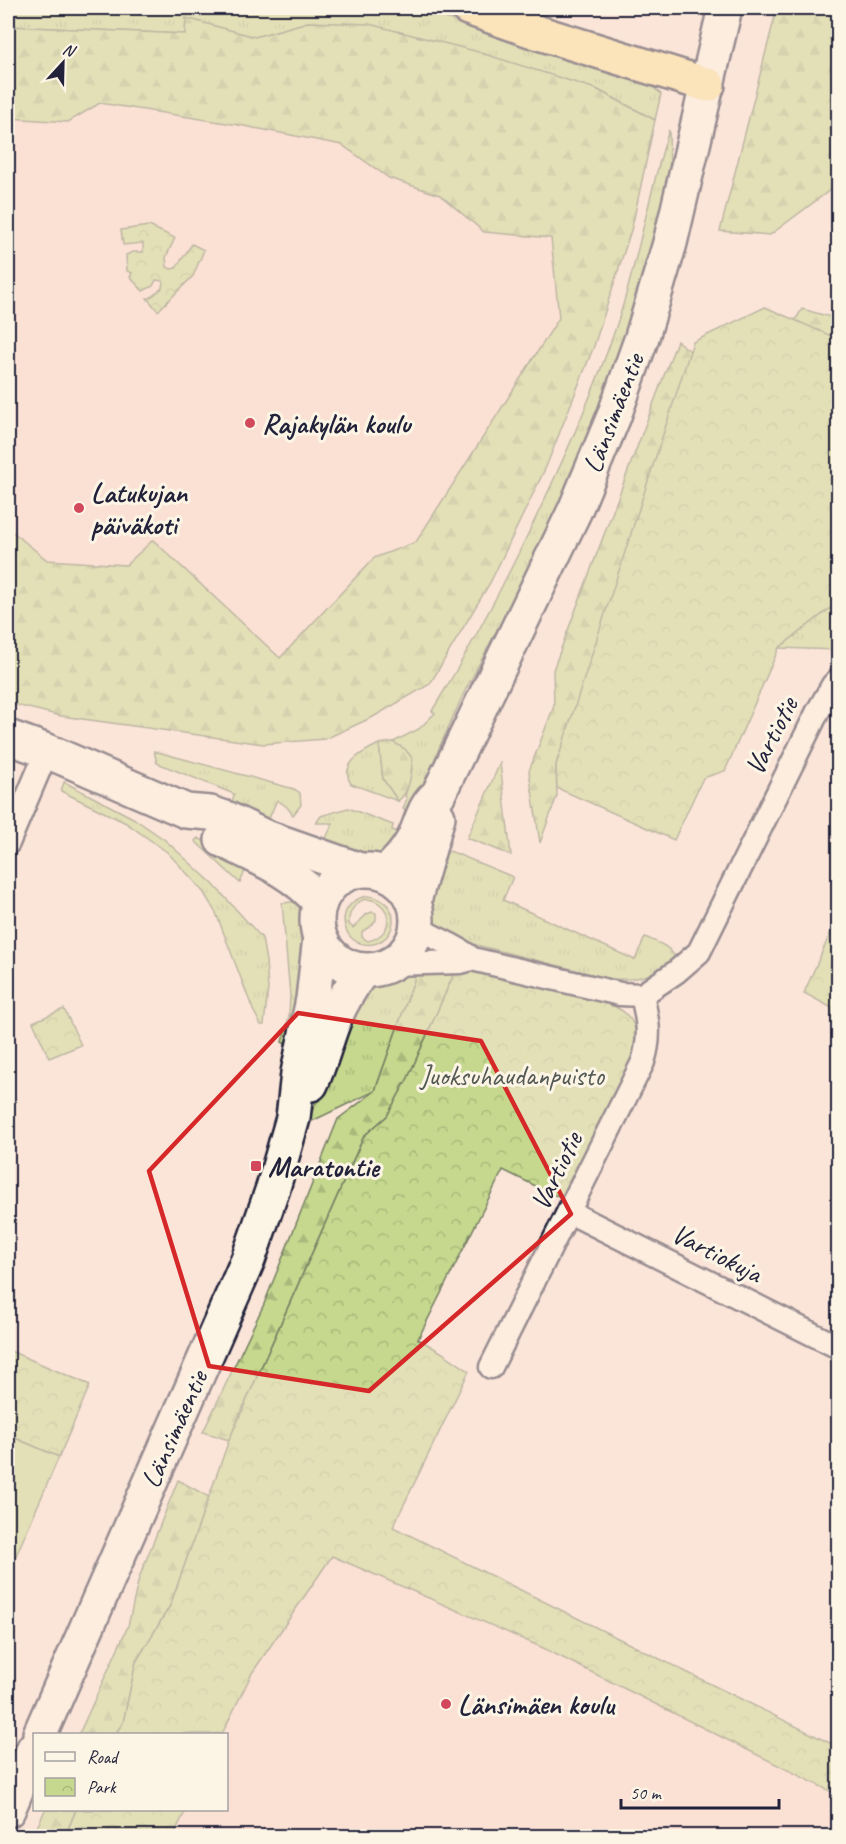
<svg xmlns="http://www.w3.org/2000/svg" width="846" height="1844" font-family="Caveat,sans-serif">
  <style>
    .built { fill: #fbdace }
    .grass { fill: url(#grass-tufts); stroke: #747d64; stroke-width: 1.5; fill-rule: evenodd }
    .forest { fill: url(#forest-firs); stroke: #747d64; stroke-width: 1.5 }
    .park { fill: url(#park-crowns); stroke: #747d64; stroke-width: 1.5 }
    .pitch { fill: #c5d88d; stroke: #747d64; stroke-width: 1.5 }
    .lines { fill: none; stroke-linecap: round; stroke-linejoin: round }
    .street-casing { stroke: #22223b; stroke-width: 27 }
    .secondary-casing { stroke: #22223b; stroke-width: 38 }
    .highway-casing { stroke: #22223b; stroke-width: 38 }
    .street { stroke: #fcf5e5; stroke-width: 22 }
    .secondary { stroke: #fcf5e5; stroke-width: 33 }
    .highway { stroke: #fadf96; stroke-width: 33 }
    .marked { fill: none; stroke: #d62828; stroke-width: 4.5; stroke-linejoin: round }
    .poi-dot { fill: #d1495b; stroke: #fcf5e5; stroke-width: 2 }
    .labels { text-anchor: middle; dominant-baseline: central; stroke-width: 6; stroke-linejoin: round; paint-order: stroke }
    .street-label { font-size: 28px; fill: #22223b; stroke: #fcf5e5 }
    .poi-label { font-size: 28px; font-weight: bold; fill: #22223b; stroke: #fcf5e5; text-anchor: start }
    .park-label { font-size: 28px; fill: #535954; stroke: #fcf5e5 }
  </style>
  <defs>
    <pattern id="grass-tufts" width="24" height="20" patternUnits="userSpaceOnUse" patternTransform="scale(1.5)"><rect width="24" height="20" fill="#c5d88d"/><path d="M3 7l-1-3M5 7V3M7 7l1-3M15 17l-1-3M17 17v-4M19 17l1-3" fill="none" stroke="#a9b97b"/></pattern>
    <pattern id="forest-firs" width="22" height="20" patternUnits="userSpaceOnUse" patternTransform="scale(1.5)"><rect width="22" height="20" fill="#c5d88d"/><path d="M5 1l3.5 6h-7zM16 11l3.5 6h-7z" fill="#a9b97b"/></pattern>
    <pattern id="park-crowns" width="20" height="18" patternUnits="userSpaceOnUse" patternTransform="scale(1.5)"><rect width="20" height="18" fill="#c5d88d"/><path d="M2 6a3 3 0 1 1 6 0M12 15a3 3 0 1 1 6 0" fill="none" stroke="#a9b97b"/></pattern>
  </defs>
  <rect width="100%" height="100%" fill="#fbe5d8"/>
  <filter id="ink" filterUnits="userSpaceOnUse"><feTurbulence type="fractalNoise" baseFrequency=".0167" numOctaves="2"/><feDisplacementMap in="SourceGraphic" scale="12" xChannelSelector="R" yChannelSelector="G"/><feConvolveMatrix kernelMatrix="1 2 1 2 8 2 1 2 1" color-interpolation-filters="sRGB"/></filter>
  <g filter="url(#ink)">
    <g class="built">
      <polygon points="100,103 239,125 342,145 389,178 440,195 484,232 551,238 559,318 416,542 374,558 280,658 153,540 126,565 47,560 8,528 8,118 68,122"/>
      <polygon points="332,1556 541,1647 838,1795 838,1836 173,1836 186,1810 226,1810 226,1734 222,1734 252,1673"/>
    </g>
    <g class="grass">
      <polygon points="8,8 418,8 503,39 632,76 648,83 661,94 655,120 596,89 308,22 255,37 186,19 185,34 8,26"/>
      <path d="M669,130L670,171L661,219L635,317L564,502L464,693L439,748L414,814L403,809L407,798L405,796L412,770L393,742L419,729L435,713L432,711C466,656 497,598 525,540C559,471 591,400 616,327C638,263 648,195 669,130Z"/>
      <polygon points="838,602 838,650 779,648"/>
      <path d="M379,744L383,779L398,801L351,784C338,763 365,751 379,744Z"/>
      <polygon points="154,751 294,789 300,793 301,805 293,815 287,807 277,800 266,825 231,807 234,794 157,763"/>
      <polygon points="64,782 133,818 165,840 213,884 262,938 266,961 268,989 264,1025 261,1025 253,1010 216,913 204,893 194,881 167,852 126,823 61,791"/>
      <polygon points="348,808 393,825 392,830 407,835 386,855 370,860 322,847 333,823 316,823 321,816"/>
      <polygon points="198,838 248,864 240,883 195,841"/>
      <path d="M439,850L447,853L450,851L513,877L503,900L635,960L645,937C656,942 671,946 675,958C654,975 639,981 611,979L449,938L435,926L426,907Z"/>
      <path d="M367,896C383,897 397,909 392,927C390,934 384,940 377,943C344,954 328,904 367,896ZM366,899C391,900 398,934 368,941L362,937V932L371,926L376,920V913L372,912L367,914L353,928L349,924C348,912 355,902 366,899Z"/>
      <polygon points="303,901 306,917 301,1014 293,1048 282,1042 289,1016 290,995 282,903"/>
      <polygon points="417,972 375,1091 308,1123 347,1016 371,982 389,976"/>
    </g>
    <g class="forest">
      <polygon points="777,8 838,8 838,184 770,235 720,231"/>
      <polygon points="186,18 255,37 308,22 369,24 475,51 596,89 655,120 632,227 594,346 546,467 491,581 430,684 373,717 325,739 263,744 61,716 8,703 8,528 47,560 126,565 153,540 280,658 374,558 416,542 559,318 551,238 484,232 440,195 389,178 342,145 239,125 100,103 68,122 8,118 8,26 185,34"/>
      <polygon points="802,309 838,319 838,376 782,341"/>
      <polygon points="677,341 701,359 580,709 558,758 556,765 557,796 540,843 529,771 554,706 553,670"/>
      <path d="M393,742L405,749L412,758C412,772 410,792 398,801L383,779L379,744Z"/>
      <polygon points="500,763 511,855 467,838"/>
      <polygon points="456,969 408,1078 387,1116 364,1136 229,1440 203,1432 264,1304 338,1119 375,1091 417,972"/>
      <polygon points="178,1480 209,1497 170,1606 136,1662 123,1723 115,1734 79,1734 128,1626 139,1578"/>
      <polygon points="45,1810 76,1810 66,1834 63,1836 33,1836"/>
    </g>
    <g class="park">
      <polygon points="149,226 175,238 166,257 167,267 171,269 176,268 192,244 204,250 193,276 158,311 147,298 150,298 162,288 163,281 156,280 153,286 143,291 130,277 132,273 127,271 126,255 133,252 143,252 143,243 123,245 121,230"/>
      <polygon points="765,307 838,339 838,602 779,648 725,771 703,778 674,840 557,788 556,765 693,342"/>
      <polygon points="838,916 838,1018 832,1015 832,1008 804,993"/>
      <path d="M456,969C499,976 541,985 583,997C597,1001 614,1003 626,1014C637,1024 638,1038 636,1052L565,1194L560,1196L554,1195L503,1170L418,1339L441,1352L469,1371L393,1527L838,1747V1795L541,1647L332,1556L252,1673L222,1734H115L123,1723L136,1662L170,1606L229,1440L364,1136L387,1116L408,1078Z"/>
      <polygon points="64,1009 81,1045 49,1058 33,1022"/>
      <polygon points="8,1350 90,1385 59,1457 8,1435"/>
      <polygon points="76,1810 186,1810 173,1836 63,1836 66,1834"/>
    </g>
    <polygon class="pitch" points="8,1435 59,1457 8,1574"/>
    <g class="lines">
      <g class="street-casing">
        <g id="street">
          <polyline points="8,843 47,751"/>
          <path d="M417,927C434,939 457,945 472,959"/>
          <polyline points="390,964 461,962 472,959 620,994 642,995 676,972 699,952 818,711 833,685 838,680"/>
          <polyline points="569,1212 838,1347"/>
          <path d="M491,1367L643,1062C651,1037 648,1021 642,995"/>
        </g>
      </g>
      <g class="secondary-casing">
        <g id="secondary">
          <polyline points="8,737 47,751 186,811 210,813 228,819 263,836 360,870"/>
          <path d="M222,840C257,857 295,872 320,903"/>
          <circle cx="367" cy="920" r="50"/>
          <path d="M385,873C396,864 406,853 413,840C421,826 423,805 438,795L575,510L614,416L642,337L670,243L725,8"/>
          <polyline points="414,901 438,817"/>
          <path d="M311,1084C321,1063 326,1040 335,1018C342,1001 352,985 363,970"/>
          <polyline points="40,1734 248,1260 273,1188 293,1118 298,1073 313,999 320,937"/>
          <polyline points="8,1810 34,1748"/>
        </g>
      </g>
      <g class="highway-casing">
        <polyline id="highway" points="468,8 536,32 708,85"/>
      </g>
      <use href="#street" class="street"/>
      <use href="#secondary" class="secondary"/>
      <use href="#highway" class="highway"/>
    </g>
  </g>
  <path d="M0 0H846V1844H0ZM298,1013L481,1041L571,1214L369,1391L209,1366L149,1171Z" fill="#fbe5d8" fill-opacity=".55" fill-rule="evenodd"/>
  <path class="marked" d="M298,1013L481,1041L571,1214L369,1391L209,1366L149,1171Z"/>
  <g class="poi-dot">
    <circle cx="250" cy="423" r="6"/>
    <circle cx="79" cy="508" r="6"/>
    <rect x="250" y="1160" width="12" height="12" rx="3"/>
    <circle cx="446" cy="1704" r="6"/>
  </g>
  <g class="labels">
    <g class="street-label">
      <text transform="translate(613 413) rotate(-69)">Länsimäentie</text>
      <text transform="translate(771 736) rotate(-63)">Vartiotie</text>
      <text transform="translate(556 1171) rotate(-64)">Vartiotie</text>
      <text transform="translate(717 1253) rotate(27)">Vartiokuja</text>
      <text transform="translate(174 1429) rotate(-66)">Länsimäentie</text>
    </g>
    <g class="poi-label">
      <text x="262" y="423">Rajakylän koulu</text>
      <text x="91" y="492">Latukujan<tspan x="91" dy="32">päiväkoti</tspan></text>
      <text x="268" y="1166">Maratontie</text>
      <text x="458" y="1704">Länsimäen koulu</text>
    </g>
    <g class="park-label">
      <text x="512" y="1075">Juoksuhaudanpuisto</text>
    </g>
  </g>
  <rect width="846" height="1844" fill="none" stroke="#fcf5e5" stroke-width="30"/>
  <rect x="15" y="15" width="816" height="1814" fill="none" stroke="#22223b" stroke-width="2" filter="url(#ink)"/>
  <rect x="33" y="1733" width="195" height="78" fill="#fcf5e5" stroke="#a5a1a1" stroke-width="1.5"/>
  <rect x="45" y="1752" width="30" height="9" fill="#fcf5e5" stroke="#a5a1a1" stroke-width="1.5"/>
  <text x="87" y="1763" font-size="18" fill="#22223b">Road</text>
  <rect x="45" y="1778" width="30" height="18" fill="url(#park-crowns)" stroke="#a5a1a1" stroke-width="1.5"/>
  <text x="87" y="1793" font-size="18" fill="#22223b">Park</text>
  <g transform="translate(63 63) rotate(22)" stroke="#fcf5e5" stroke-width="4.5" paint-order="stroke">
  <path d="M0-4.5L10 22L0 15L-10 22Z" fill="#22223b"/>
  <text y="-9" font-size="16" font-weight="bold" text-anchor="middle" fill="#22223b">N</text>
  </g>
  <path d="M621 1799v9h158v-9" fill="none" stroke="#22223b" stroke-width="3"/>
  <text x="630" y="1799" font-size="18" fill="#22223b" stroke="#fcf5e5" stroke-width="4.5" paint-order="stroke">50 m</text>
</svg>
